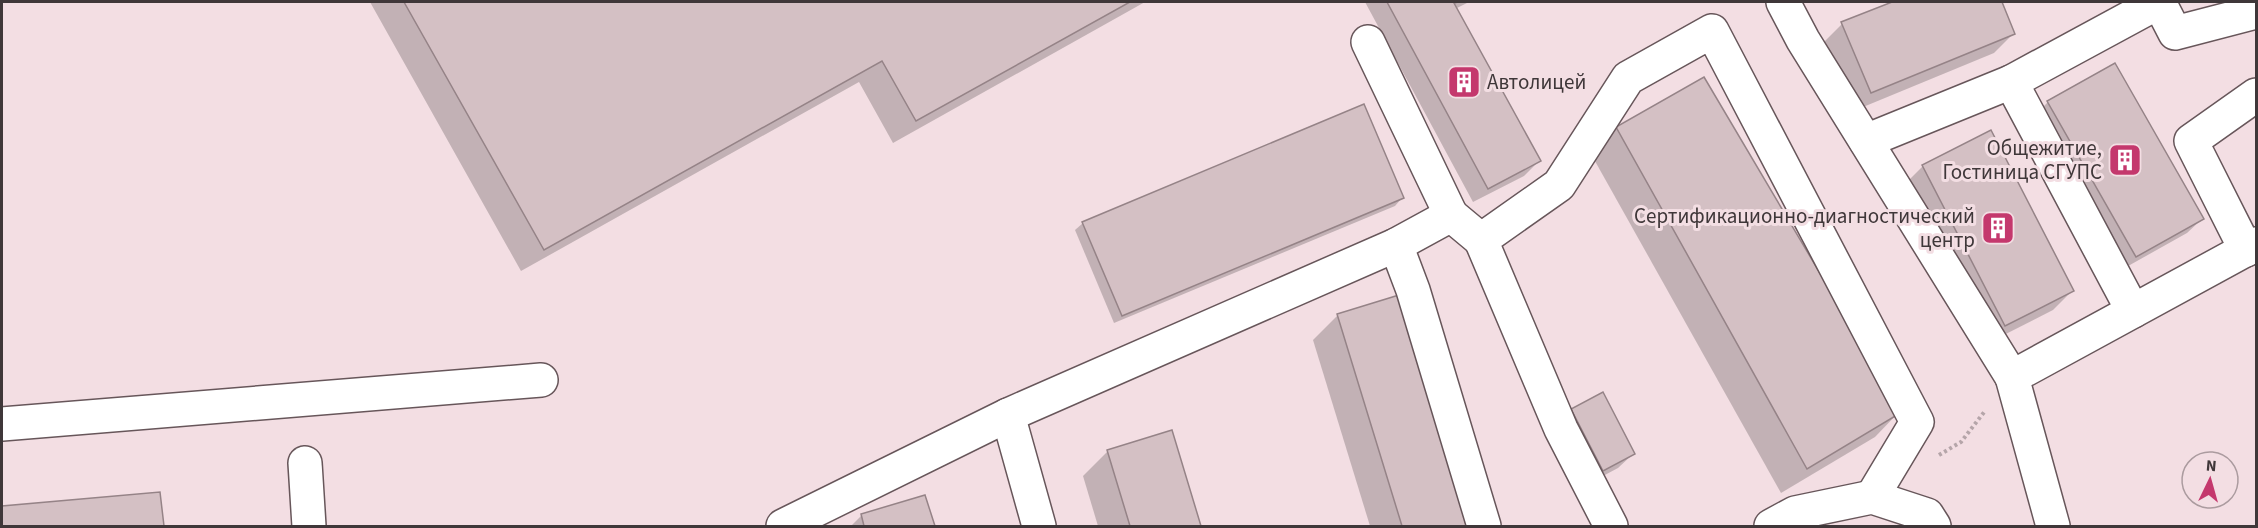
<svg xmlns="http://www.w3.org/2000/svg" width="2258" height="528" font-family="'Source Sans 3',sans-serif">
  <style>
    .shadow { fill: #0003 }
    .building { fill: #d4c0c4; stroke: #958387; stroke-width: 1.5 }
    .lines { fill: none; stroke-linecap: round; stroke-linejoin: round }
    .minor-casing { stroke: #67565a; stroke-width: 36 }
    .path { stroke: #b5a5a9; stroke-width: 4; stroke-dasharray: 3 3; stroke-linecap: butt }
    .minor { stroke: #fff; stroke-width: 33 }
    .labels { text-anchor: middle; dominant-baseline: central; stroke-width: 6; stroke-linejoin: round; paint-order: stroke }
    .poi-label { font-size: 21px; fill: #3f3739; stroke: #f3dee3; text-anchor: end }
  </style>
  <rect width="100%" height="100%" fill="#f3dee3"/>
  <g class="shadow">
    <polygon points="370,2 1145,2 893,143 859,82 521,271"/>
    <polygon points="1365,2 1469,2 1455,9 1539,161 1524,176 1473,202"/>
    <polygon points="1896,2 2000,2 2013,34 1994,53 1851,112 1823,43 1842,24"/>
    <polygon points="2048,102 2202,219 2187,233 2121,270 2034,116"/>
    <polygon points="1617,128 1900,411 1875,437 1781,493 1591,154"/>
    <polygon points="1923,166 2072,291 2053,310 1986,344 1904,185"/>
    <polygon points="1402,198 1395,206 1114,323 1075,230 1083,223"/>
    <polygon points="1338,315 1468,526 1370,526 1313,340"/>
    <polygon points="1572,410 1633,454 1618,468 1588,484 1558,424"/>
    <polygon points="1171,432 1199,526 1098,526 1083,476 1108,451"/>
    <polygon points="159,494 162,526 2,526 2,508"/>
    <polygon points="924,496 933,526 851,526 861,516"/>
  </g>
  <g class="building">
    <polygon points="404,2 1130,2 916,121 882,61 544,250"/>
    <polygon points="1387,2 1458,2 1454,3 1541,161 1488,189"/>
    <polygon points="1892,2 2002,2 2015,34 1871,93 1841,22"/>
    <polygon points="2115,63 2204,219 2136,257 2047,101"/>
    <polygon points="1704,77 1902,412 1807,469 1616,127"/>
    <polygon points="1364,104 1404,198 1122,316 1082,222"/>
    <polygon points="1991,130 2074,291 2005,326 1922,165"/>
    <polygon points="1399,295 1470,526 1402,526 1337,314"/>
    <polygon points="1603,392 1635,454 1603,471 1571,409"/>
    <polygon points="1172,430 1201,526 1130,526 1107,450"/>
    <polygon points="160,492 164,526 2,526 2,506"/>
    <polygon points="925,495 935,526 864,526 861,514"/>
  </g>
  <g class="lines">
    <g class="minor-casing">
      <g id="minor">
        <polyline points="1783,2 1803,40 2012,377"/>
        <polyline points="1368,42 1451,215"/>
        <polyline points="2011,82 2133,311"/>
        <polyline points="1866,141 2011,82 2159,2 2175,33 2256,12"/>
        <polyline points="1396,245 1413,290 1484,526"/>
        <polyline points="2246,250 2191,141 2256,95"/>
        <polyline points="1008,415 1039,526"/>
        <polyline points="2,424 541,380"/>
        <polyline points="305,463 309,526"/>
        <polyline points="783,526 1008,415 1396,245 1451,215 1481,240"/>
        <polyline points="1611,526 1561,429 1481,240 1559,185 1628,78 1712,31 1917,422 1872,497"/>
        <polyline points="1771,526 1795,513 1872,497 1927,515 1934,526"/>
        <polyline points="2053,526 2012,377 2256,244"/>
      </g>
    </g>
    <polyline class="path" points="1939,455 1961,442 1985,411"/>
    <use href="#minor" class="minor"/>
  </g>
  <defs>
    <g id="building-square" transform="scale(1.725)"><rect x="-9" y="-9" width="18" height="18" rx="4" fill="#c4386d" stroke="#f3dee3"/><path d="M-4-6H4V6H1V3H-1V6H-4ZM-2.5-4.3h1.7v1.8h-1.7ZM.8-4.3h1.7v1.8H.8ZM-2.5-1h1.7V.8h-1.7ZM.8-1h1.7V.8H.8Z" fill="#fff"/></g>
  </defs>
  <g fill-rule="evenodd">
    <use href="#building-square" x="1464" y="82"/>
    <use href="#building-square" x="2125" y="160"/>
    <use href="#building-square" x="1998" y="228"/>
  </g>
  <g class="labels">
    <g class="poi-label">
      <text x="1487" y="82" text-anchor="start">Автолицей</text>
      <text x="2102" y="148">Общежитие,<tspan x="2102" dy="24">Гостиница СГУПС</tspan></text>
      <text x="1975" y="216">Сертификационно-диагностический<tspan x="1975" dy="24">центр</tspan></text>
    </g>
  </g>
  <rect width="2258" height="528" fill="none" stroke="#3f3739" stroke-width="6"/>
  <g transform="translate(2210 480) rotate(5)"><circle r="28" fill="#f3dee3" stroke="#ab9b9f" stroke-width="1.5"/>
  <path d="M0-4.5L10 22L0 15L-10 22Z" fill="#c4386d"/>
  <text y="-9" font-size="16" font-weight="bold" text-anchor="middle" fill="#3f3739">N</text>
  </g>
</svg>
